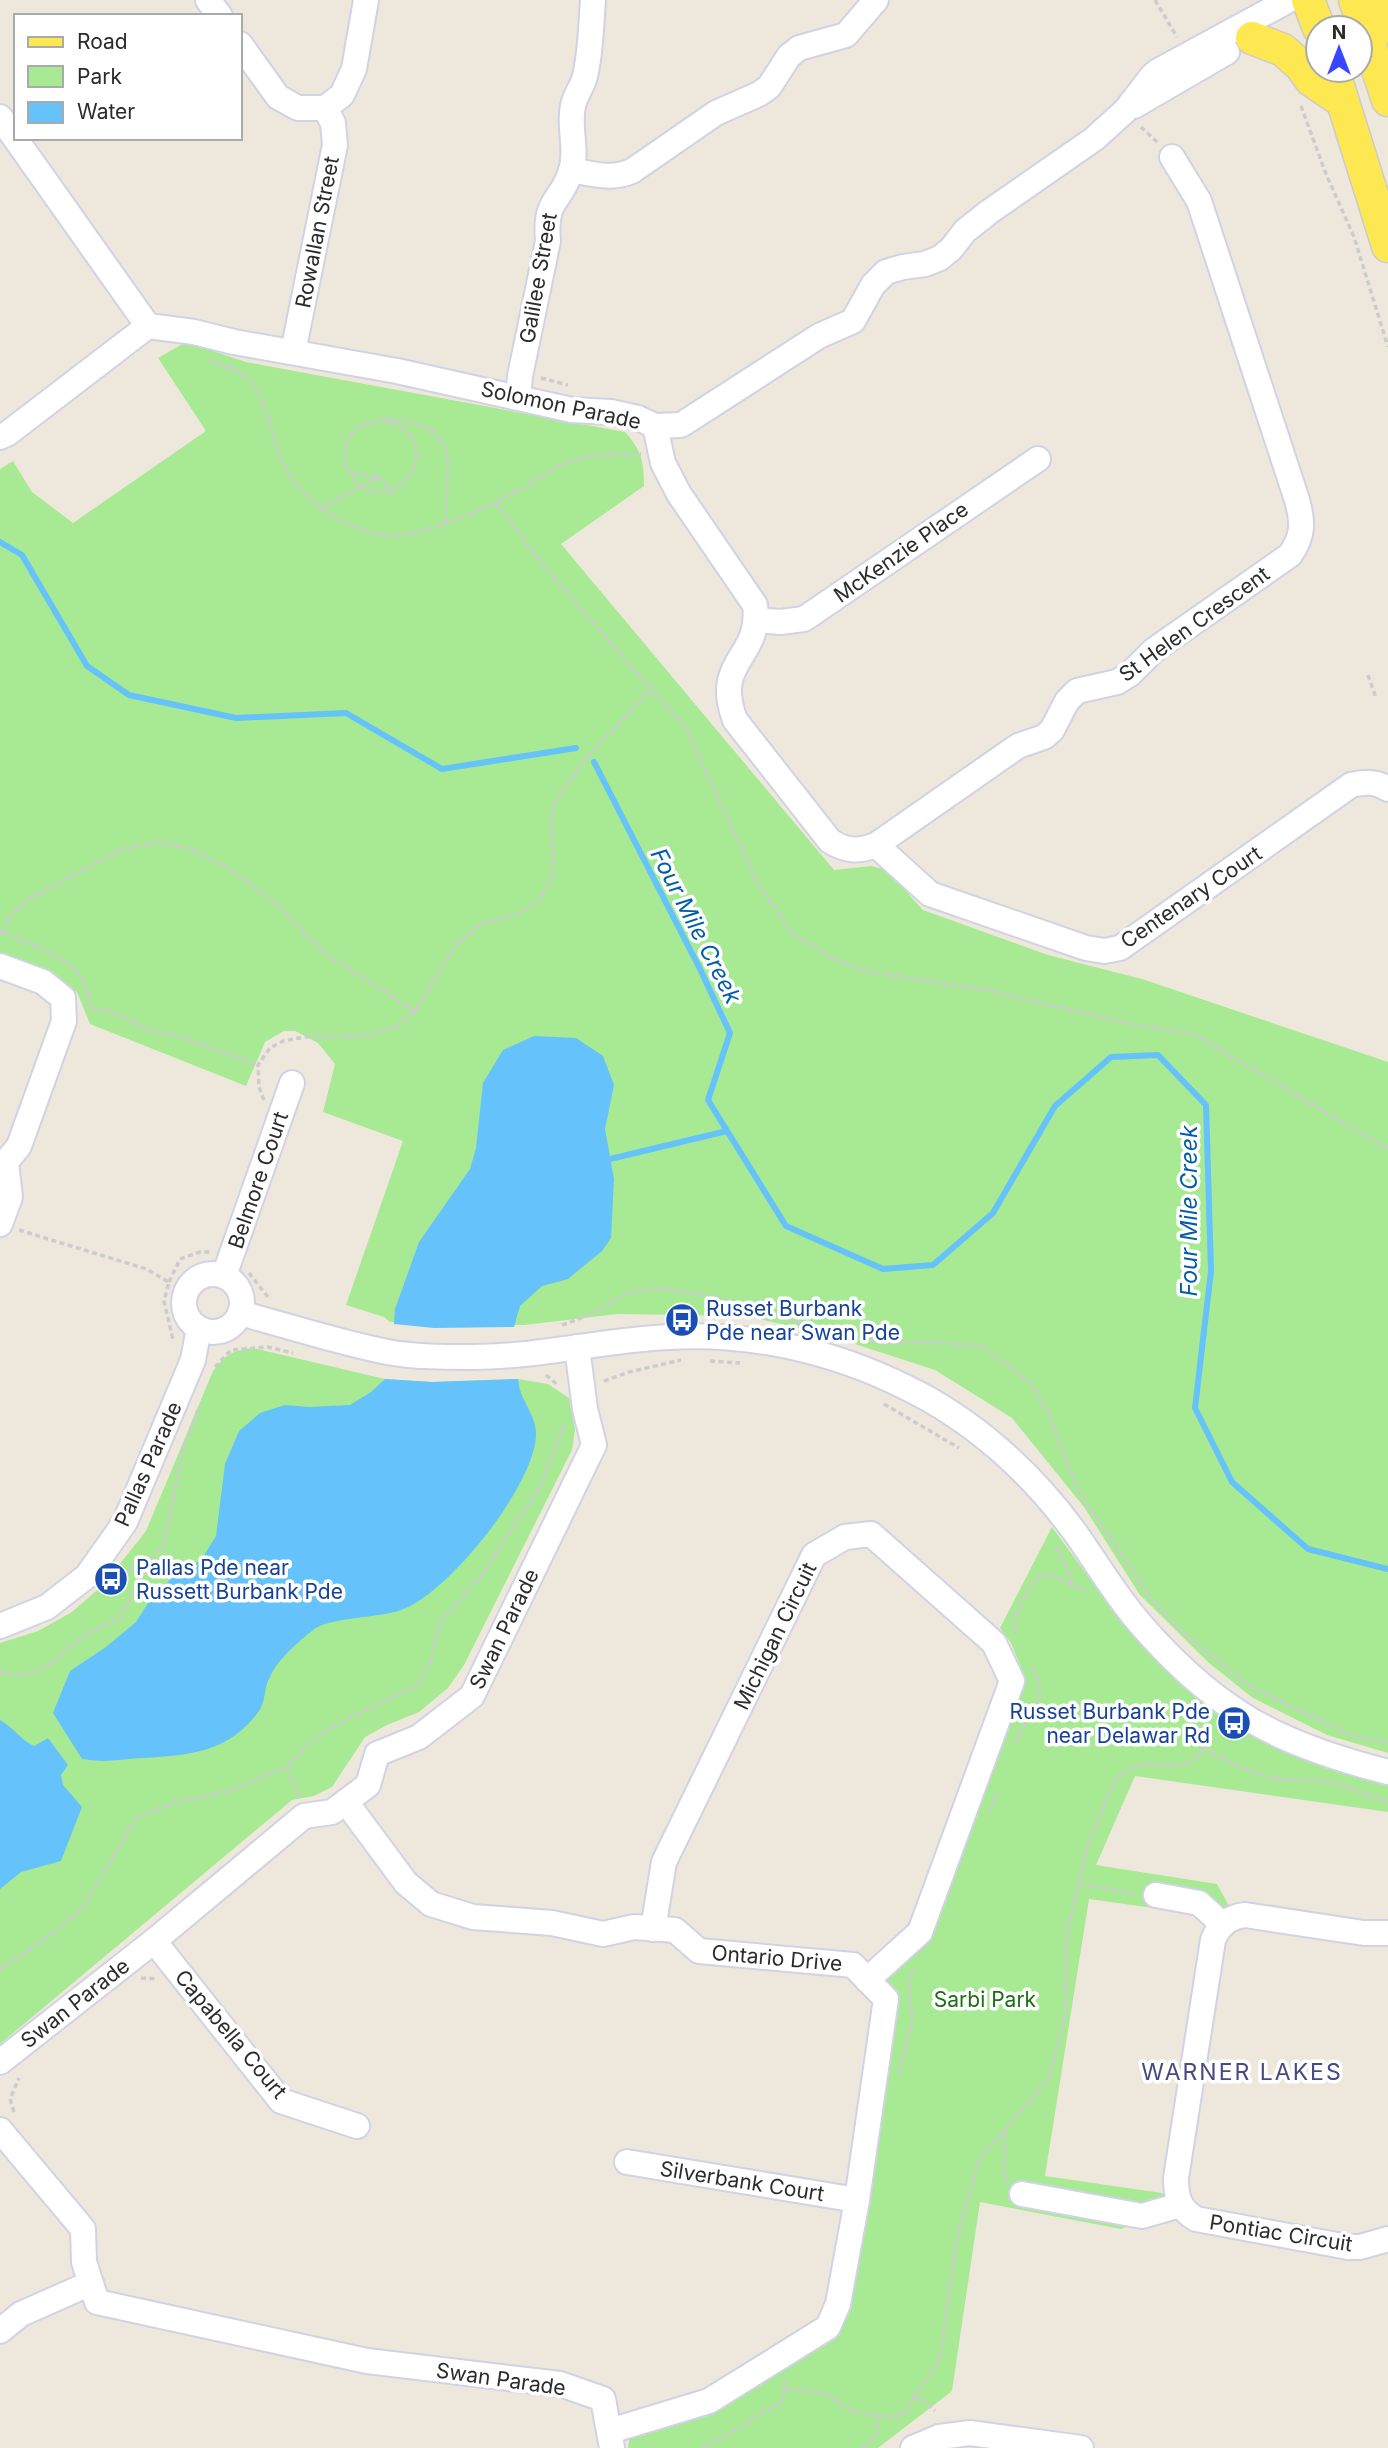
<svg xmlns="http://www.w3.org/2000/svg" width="1388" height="2448" font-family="Inter,sans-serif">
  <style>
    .green { fill: #a7ea93 }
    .water { fill: #65c2fa }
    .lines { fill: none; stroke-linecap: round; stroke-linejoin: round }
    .stream { stroke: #65c2fa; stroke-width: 6 }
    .minor-casing { stroke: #d1d2e5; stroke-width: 28 }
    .major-casing { stroke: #ccc; stroke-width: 35 }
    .path { stroke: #ccc; stroke-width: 3.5; stroke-dasharray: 5 3.5; stroke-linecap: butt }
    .minor { stroke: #fff; stroke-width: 24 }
    .major { stroke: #fde852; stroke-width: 32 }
    .labels { text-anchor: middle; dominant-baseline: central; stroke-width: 7; stroke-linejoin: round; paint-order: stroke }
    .street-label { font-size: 21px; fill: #2b2b2b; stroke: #fff }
    .transit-label { font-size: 21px; fill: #164399; stroke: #fff; text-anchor: start }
    .park-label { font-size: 21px; fill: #1c7013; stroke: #fff }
    .water-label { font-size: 23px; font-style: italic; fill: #015da9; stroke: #fff }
    .neighbourhood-label { font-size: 23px; letter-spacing: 2px; fill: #474b80; stroke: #fff }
  </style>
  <rect width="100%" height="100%" fill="#eee8dc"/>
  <g class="green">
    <path d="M186,342L246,362L625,432C642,451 644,461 644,486L561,544L834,870L871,866L887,870L923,910L1048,955L1142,979L1388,1062V1753L1327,1735L1253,1698L1209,1663L1140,1595L1084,1507L1012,1418L935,1370L821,1333L746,1316L617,1314L524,1325L390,1322L384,1317L346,1305L403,1141L323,1112L335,1064L318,1043L295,1031H284L265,1042L246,1086L90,1024L77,992L45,971L0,954V469L13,461L32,492L73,523L206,431L158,358Z"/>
    <path d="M253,1348L385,1379L432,1382L518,1379L548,1384L569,1398L575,1430L572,1450L464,1665L448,1688L419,1712L387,1725L365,1737L332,1787L314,1796L292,1800L0,2044V1643L38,1631L72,1612L103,1585L146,1531L213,1371C227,1353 232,1351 253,1348Z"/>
    <polygon points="1052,1527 1109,1605 1158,1660 1237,1724 1327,1767 1388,1785 1388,1812 1135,1776 1096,1865 1217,1884 1229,1906 1207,1926 1196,1914 1089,1899 1045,2176 1162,2193 1174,2211 1121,2229 980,2202 952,2391 878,2448 628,2448 630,2434 838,2332 851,2302 898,1998 883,1978 926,1936 1026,1680 1011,1643 1000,1628"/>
  </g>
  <g class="water">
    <polygon points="534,1036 576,1038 603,1056 614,1085 605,1129 614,1179 611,1238 602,1251 568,1279 542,1286 520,1306 514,1327 434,1328 394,1324 395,1309 419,1242 470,1169 476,1148 483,1083 503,1050"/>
    <path d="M385,1379L432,1382L518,1379C519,1400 536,1413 536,1434C536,1484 448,1594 401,1610C380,1618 329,1617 313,1630C295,1645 277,1659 268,1681C264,1691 265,1703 259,1711C225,1758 179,1755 129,1759C110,1761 102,1762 82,1759L53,1713L70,1671L106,1647L136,1622L152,1597L173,1577L201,1560L216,1536L225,1464L239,1431L260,1413L285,1405L309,1407L350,1405L371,1392Z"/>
    <path d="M0,1720C13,1727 21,1740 34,1746L48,1738L68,1765L61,1775L63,1785L82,1807L61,1861L21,1872L0,1889Z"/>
  </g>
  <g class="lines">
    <g class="stream">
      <polyline points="0,542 22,555 87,666 129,695 236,718 346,713 442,769 576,748"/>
      <polyline points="594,762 700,969 730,1033 708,1100 786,1226 883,1269 933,1265 993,1213 1055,1106 1111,1057 1158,1055 1206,1105 1211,1271 1195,1408 1232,1482 1308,1549 1388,1569"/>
      <polyline points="610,1159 727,1131"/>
    </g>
    <g class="minor-casing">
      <g id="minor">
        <polyline points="208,0 220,16"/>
        <polyline points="240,44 278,97 298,108 325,108"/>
        <polyline points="1134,106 1227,52"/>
        <polyline points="325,108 342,95 354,69 366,0"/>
        <polyline points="0,117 148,326 194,332 234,342 397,371 572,410 611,412 638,418 655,426 681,425 819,336 853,321 873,285 886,272 903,267 925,264 940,258 951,249 965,231 989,212 1094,139 1125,111 1152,76 1158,71 1289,0"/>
        <path d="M571,170C592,174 612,180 632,171L716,113L759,94L769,87L789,56L799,48L846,35L876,0"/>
        <polyline points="293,352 335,145 333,123 325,108"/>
        <path d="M518,397L520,376L548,241C544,198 561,203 571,171C578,149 568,127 573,106C575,95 583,86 585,76C591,51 591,25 593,0"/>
        <path d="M655,426L663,463L679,494L755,605C762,659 712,659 735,720L830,841C846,851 858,852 876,845L1018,746L1044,737L1052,730L1067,701L1077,691L1117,682L1130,674L1154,650L1290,555C1304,535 1303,522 1297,500L1199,201L1172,157"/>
        <polyline points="0,437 7,434 148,326"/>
        <polyline points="757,620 780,622 804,619 1038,459"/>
        <path d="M876,845L930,894L1086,948L1104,951L1120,948L1351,785C1365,782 1376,781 1388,789"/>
        <polyline points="0,966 43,982 63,998 64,1021 19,1146 6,1162 10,1197 0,1224"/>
        <circle cx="213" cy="1303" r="29"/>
        <polyline points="224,1276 292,1083"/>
        <path d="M240,1313C288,1326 337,1342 387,1352C414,1357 444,1357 472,1357C538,1357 603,1340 669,1337C749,1332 833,1351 905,1387C972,1419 1030,1471 1074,1531C1097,1563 1116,1597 1143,1627C1171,1659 1205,1691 1241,1714C1282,1741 1341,1760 1388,1772"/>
        <polyline points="0,1626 47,1607 87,1576 125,1522 193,1360 199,1328"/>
        <polyline points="346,1802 406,1883 431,1904 473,1917 552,1923 603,1934 634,1927 675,1930 699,1951 853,1965 886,1999 857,2200 838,2304 828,2327 709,2401 610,2431"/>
        <polyline points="1156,1895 1199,1903 1223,1925"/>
        <polyline points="653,1929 664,1862 814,1555 845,1537 871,1534 994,1643 1012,1681 920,1932 867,1980"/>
        <path d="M1388,1933H1364L1245,1915C1229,1917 1219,1925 1213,1940L1176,2178C1176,2197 1179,2209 1196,2219L1348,2247H1360L1388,2239"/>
        <polyline points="154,1941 281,2101 357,2126"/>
        <polyline points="0,2062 154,1941 304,1816 332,1812 368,1785 377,1754 419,1737 472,1696 594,1445 585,1409 577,1347"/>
        <polyline points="0,2130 83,2229 84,2262 97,2302 367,2361 560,2384 603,2399 612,2448"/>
        <polyline points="627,2162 857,2200"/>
        <polyline points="1022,2194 1142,2216 1180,2205"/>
        <polyline points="0,2331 21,2314 91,2283"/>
        <polyline points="913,2448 939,2437 970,2433 1081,2448"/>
      </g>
    </g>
    <g class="major-casing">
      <g id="major">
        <polyline points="1308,0 1319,28"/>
        <polyline points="1355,0 1388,100"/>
        <polyline points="1252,38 1283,50 1301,66 1311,80 1342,101"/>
        <polyline points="1370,42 1388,0"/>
        <polyline points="1333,70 1388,246"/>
      </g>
    </g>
    <g class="path">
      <polyline points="1155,0 1177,37"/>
      <polyline points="1301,106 1326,174 1354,237 1388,347"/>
      <polyline points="1141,127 1158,143"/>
      <polyline points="210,360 231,369"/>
      <path d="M231,364V369C236,371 241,373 245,376C265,390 273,444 285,467C299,493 321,511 347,523C356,527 367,533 377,534C420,543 493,505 531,483C546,474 560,463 578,459C598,453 620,455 641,454"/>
      <polyline points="541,378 568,385"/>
      <path d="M384,420C390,422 399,425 404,429C436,455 401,506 363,488C357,485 350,473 346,467C345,459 344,448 347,440C360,410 434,414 445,448C451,468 445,502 445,524"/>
      <polyline points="378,477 395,495"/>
      <polyline points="495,502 546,569 687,730 756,880 791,932 828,956 861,970 997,992 1135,1025 1192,1033 1388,1149"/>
      <polyline points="321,509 378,477 352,472"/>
      <polyline points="1368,675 1376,698"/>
      <path d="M0,932C26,942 76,958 86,986C89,993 88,1001 89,1008L109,1011L123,1016L148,1030L177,1035L258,1065"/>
      <polyline points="3,933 9,917 28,900 120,850 158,842 188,848 227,867 274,902 326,954 415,1011"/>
      <polyline points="264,1100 259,1087 258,1065 270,1048 283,1041 305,1037 366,1035 396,1027 415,1011 459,941 483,923 515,915 539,901 553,876 552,807 583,762 650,689"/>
      <polyline points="19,1230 146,1269 169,1282 164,1301 173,1340"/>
      <polyline points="249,1273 268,1297"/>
      <polyline points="169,1282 180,1259 200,1252 212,1252"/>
      <polyline points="562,1325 592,1314 626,1293 657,1288 711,1296 844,1336 880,1343 933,1342 981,1346 1028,1380 1047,1410 1079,1492 1153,1601 1183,1632 1249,1686 1351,1735 1388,1743"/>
      <polyline points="710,1361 740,1363"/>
      <polyline points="215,1367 231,1350 268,1347 293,1353"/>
      <polyline points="546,1375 559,1386"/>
      <polyline points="604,1381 629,1372 681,1360"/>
      <polyline points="884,1404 959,1448"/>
      <polyline points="1056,1547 1073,1584"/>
      <polyline points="116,1571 125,1576 136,1562 147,1567"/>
      <polyline points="1014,1633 1016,1614 1032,1583 1041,1576 1052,1575 1086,1591"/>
      <path d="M0,1671C7,1673 15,1675 22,1675C45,1672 58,1657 75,1643C89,1633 102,1624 119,1619L147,1567L163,1546L184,1447L199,1407"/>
      <path d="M1015,1742C1030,1711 1052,1700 1030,1664"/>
      <polyline points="1204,1749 1250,1771 1271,1778 1332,1782 1388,1802"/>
      <polyline points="299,1796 287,1766 307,1745 330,1727 417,1686 431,1659 439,1624 481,1576 540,1487 565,1423"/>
      <polyline points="990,1811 997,1792"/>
      <polyline points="1078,1883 1135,1894"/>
      <polyline points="0,1969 55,1932 84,1906 136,1818 173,1803 229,1791 287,1766"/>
      <polyline points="141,1978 158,1979"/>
      <polyline points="899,2073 912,2022 909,1982 913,1968"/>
      <polyline points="14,2112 10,2099 19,2078"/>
      <polyline points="1005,2127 1004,2177 1008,2181"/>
      <polyline points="784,2389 824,2392 851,2411 889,2417 904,2414 914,2398 923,2400 935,2411"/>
      <path d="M914,2398L940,2358L957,2236L979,2160L1049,2078L1065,2016L1067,1934L1087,1846L1116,1777C1123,1773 1133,1766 1141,1765C1150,1763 1160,1765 1169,1765C1209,1766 1207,1741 1198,1711"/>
      <polyline points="702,2448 739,2428 767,2409 782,2403 785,2379"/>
      <path d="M862,2448C875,2438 881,2432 875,2415"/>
    </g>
    <use href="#minor" class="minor"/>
    <use href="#major" class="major"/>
  </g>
  <defs>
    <g id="bus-disc" transform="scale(1.75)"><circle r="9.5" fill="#1a4fb4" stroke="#fff"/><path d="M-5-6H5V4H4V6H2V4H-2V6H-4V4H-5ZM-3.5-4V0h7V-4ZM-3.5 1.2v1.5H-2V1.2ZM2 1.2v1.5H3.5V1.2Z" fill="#fff"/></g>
  </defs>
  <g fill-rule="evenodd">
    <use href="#bus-disc" x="682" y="1320"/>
    <use href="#bus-disc" x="111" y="1579"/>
    <use href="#bus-disc" x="1234" y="1723"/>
  </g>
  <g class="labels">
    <g class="street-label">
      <text transform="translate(317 232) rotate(-79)">Rowallan Street</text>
      <text transform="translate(538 278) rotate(-80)">Galilee Street</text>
      <text transform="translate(561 405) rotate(12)">Solomon Parade</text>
      <text transform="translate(901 552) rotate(-35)">McKenzie Place</text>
      <text transform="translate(1194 624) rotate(-36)">St Helen Crescent</text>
      <text transform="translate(1191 897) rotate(-34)">Centenary Court</text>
      <text transform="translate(258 1180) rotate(-71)">Belmore Court</text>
      <text transform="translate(148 1464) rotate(-66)">Pallas Parade</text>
      <text transform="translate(504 1629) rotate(-64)">Swan Parade</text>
      <text transform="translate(775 1636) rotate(-64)">Michigan Circuit</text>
      <text transform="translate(777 1958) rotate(5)">Ontario Drive</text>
      <text transform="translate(75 2003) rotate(-38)">Swan Parade</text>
      <text transform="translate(231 2034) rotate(50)">Capabella Court</text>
      <text transform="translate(742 2181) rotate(9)">Silverbank Court</text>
      <text transform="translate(1281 2233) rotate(9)">Pontiac Circuit</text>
      <text transform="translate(501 2379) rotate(8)">Swan Parade</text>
    </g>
    <g class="transit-label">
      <text x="706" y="1308">Russet Burbank<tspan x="706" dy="24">Pde near Swan Pde</tspan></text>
      <text x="136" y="1567">Pallas Pde near<tspan x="136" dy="24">Russett Burbank Pde</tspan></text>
      <text x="1210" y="1711" text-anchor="end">Russet Burbank Pde<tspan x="1210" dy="24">near Delawar Rd</tspan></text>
    </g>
    <g class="park-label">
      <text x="985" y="1999">Sarbi Park</text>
    </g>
    <g class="water-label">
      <text transform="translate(696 926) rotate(63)">Four Mile Creek</text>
      <text transform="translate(1189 1211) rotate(-90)">Four Mile Creek</text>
    </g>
    <g class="neighbourhood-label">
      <text x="1242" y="2072">WARNER LAKES</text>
    </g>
  </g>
  <rect x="14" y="14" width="228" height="126" fill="#ffffff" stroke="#aaaaaa" stroke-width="2"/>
  <rect x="28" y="37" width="35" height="10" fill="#fde852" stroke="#aaaaaa" stroke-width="2"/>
  <text x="77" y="49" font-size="21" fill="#2b2b2b">Road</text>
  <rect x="28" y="66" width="35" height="21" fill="#a7ea93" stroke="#aaaaaa" stroke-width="2"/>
  <text x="77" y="84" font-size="21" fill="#2b2b2b">Park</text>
  <rect x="28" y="102" width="35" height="21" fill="#65c2fa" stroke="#aaaaaa" stroke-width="2"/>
  <text x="77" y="119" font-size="21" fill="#2b2b2b">Water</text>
  <g transform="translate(1339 49)"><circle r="33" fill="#ffffff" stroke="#aaaaaa" stroke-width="2"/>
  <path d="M0-5L12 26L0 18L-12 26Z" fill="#3847ff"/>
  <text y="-10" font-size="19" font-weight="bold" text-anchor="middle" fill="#2b2b2b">N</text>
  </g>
</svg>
